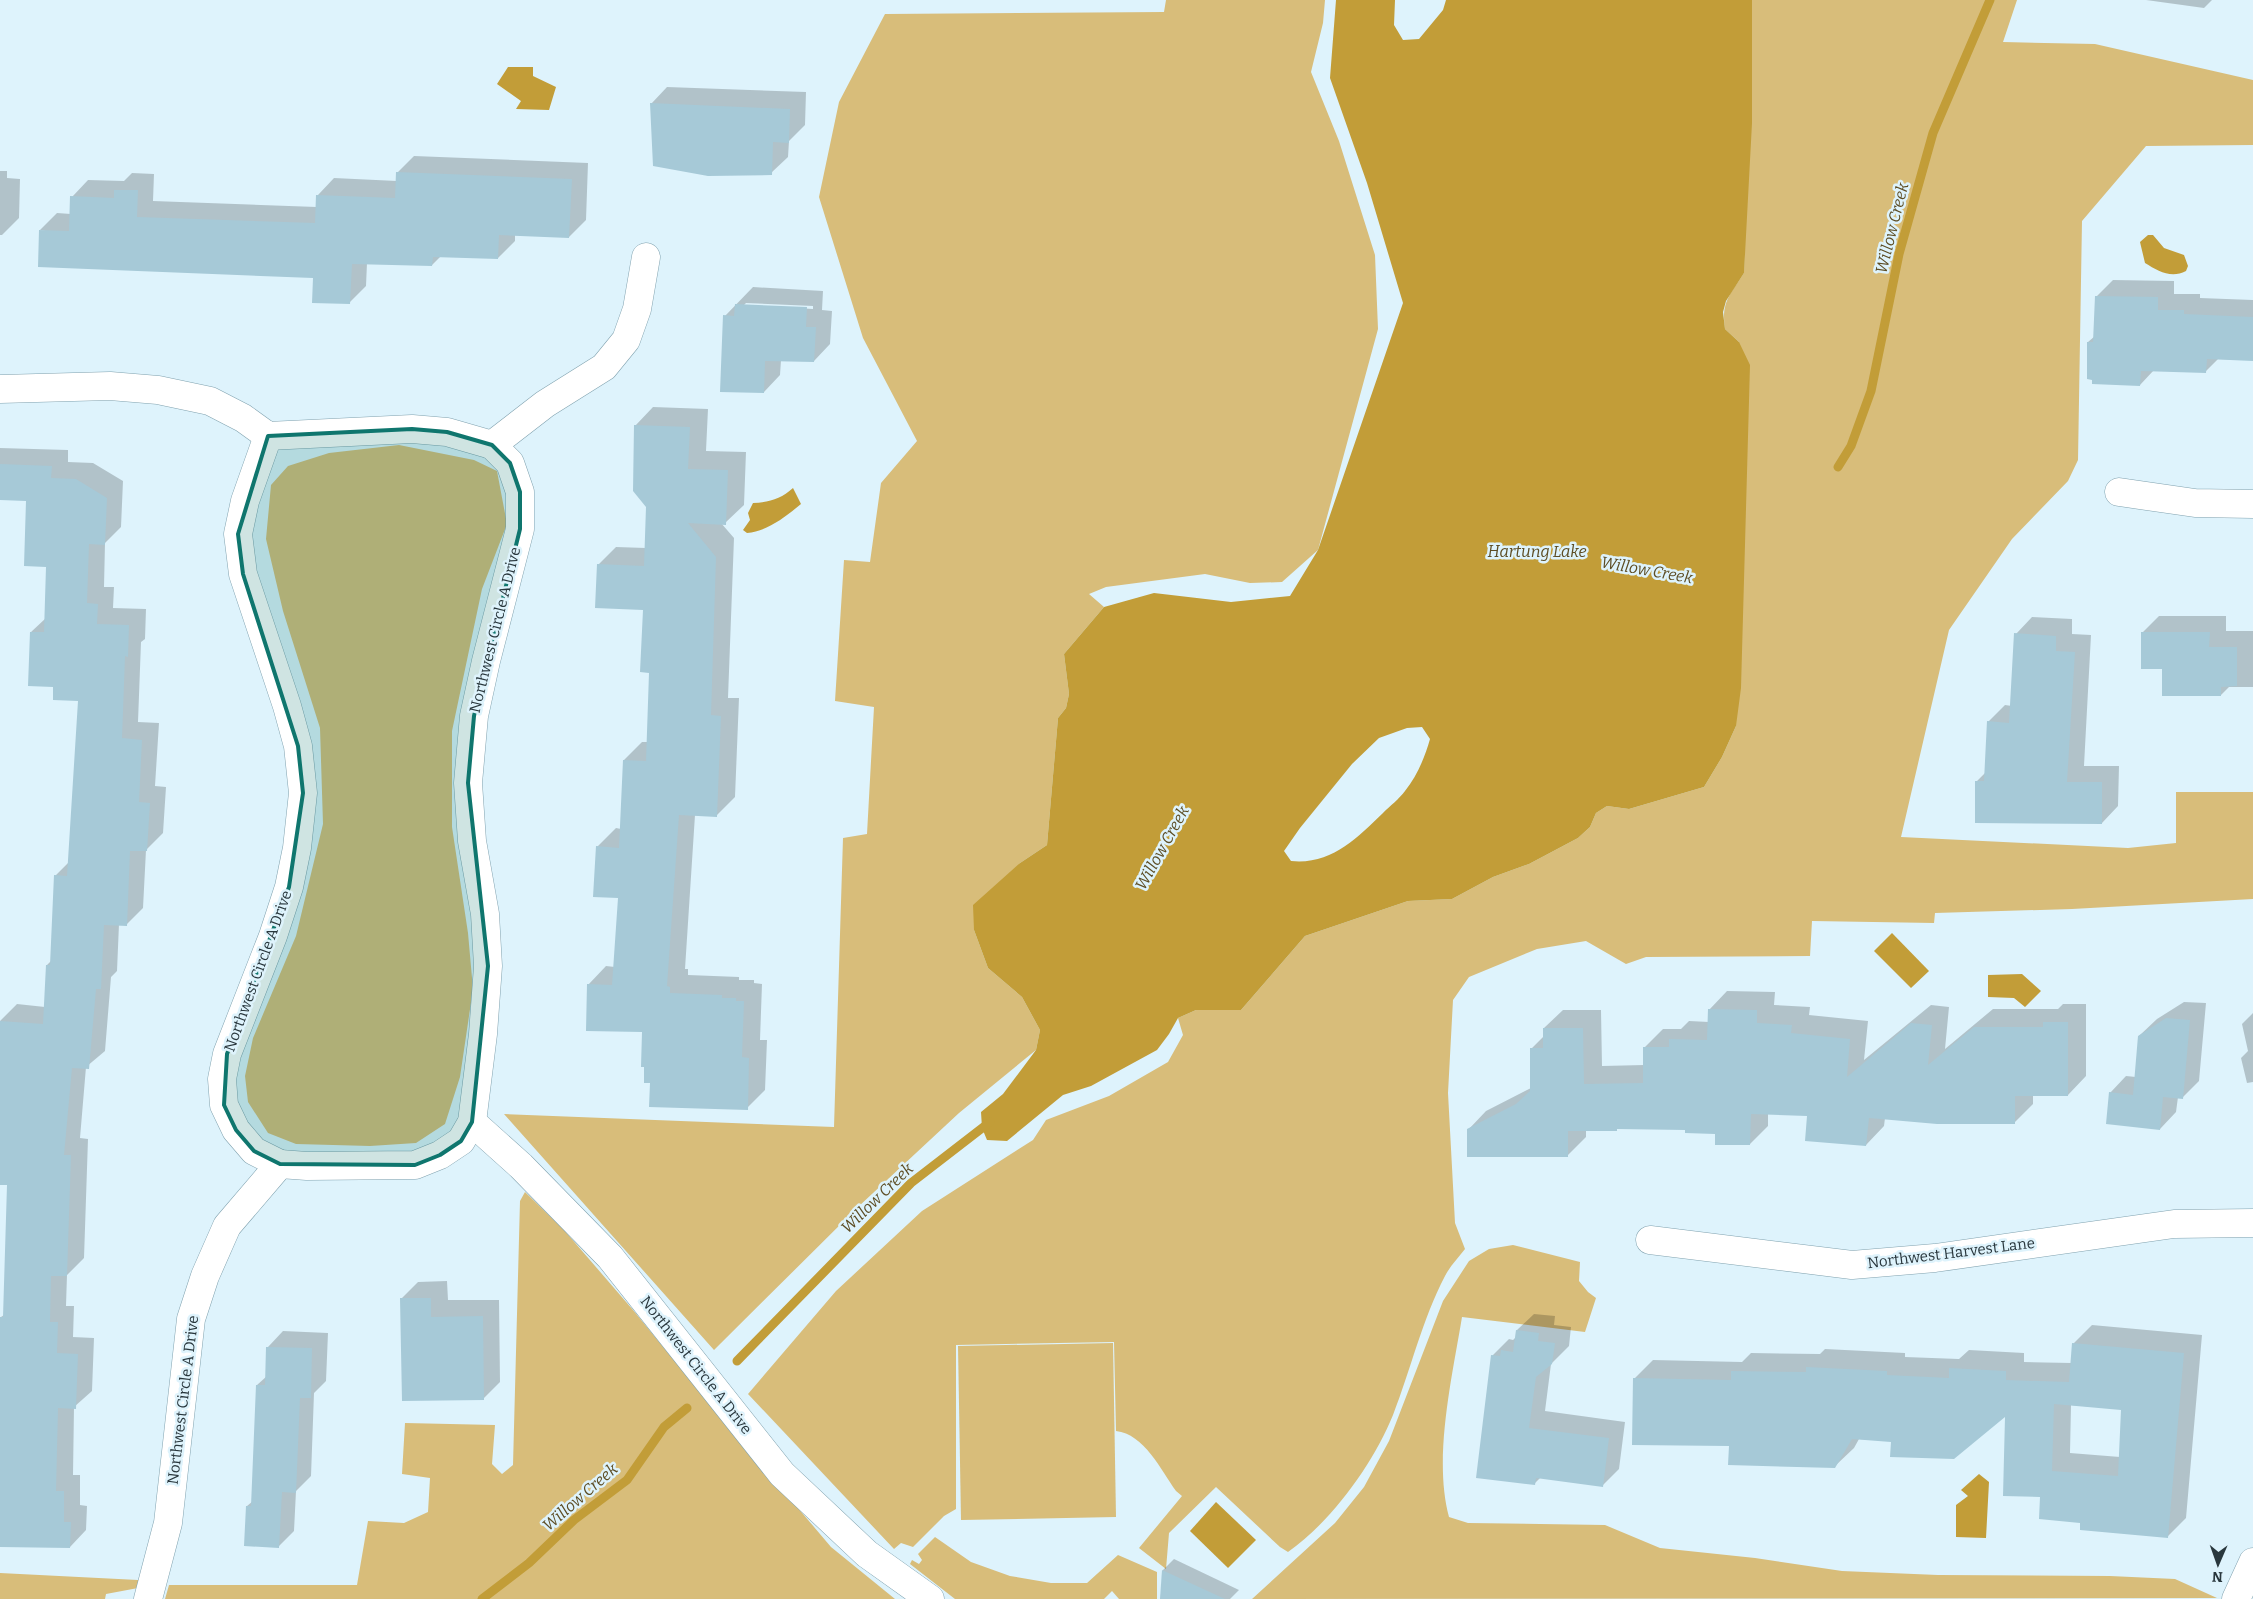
<svg xmlns="http://www.w3.org/2000/svg" width="2253" height="1599" font-family="Bitter,serif">
  <style>
    .green { fill: #d8bd7a }
    .water { fill: #c29d38; fill-rule: evenodd }
    .shadow { fill: #0003; fill-rule: evenodd }
    .lines { fill: none; stroke-linecap: round; stroke-linejoin: round }
    .stream { stroke: #c29d38; stroke-width: 9 }
    .building { fill: #a6c9d7; fill-rule: evenodd }
    .minor-casing { stroke: #80a2af; stroke-width: 29 }
    .minor { stroke: #fff; stroke-width: 28 }
    .marked { fill: #0f766e; fill-opacity: 0.2; stroke: #0f766e; stroke-width: 4; stroke-linejoin: round }
    .labels { text-anchor: middle; dominant-baseline: central; stroke-width: 5; stroke-linejoin: round; paint-order: stroke }
    .street-label { font-size: 15px; fill: #29373d; stroke: #def3fc }
    .water-label { font-size: 16px; font-style: italic; fill: #5d4d24; stroke: #def3fc }
  </style>
  <rect width="100%" height="100%" fill="#def3fc"/>
  <g class="green">
    <polygon points="1166,0 1325,0 1323,23 1311,72 1339,141 1375,255 1378,329 1318,550 1282,582 1250,583 1205,574 1106,587 1089,594 1104,607 1064,654 1069,694 1066,708 1058,718 1047,845 1020,863 974,930 988,968 1022,997 1040,1030 1036,1050 959,1113 858,1207 714,1350 504,1114 834,1127 843,838 867,834 874,707 835,701 844,560 870,562 881,483 917,441 863,338 819,197 839,102 885,14 1164,12"/>
    <path d="M1751,0H2017L2003,42L2095,44L2253,80V145L2146,146L2082,221L2078,460L2068,481L2012,539L1949,630L1901,837L2128,848L2176,843V792H2253V899L2072,909L1935,913L1934,923L1812,921L1810,956L1646,957L1626,964L1586,941L1537,949L1469,977L1453,1000L1448,1093L1455,1223L1465,1249C1459,1257 1450,1266 1445,1276C1422,1320 1411,1369 1393,1415C1373,1464 1332,1521 1288,1552L1280,1547L1216,1487L1169,1533L1166,1569L1139,1548L1182,1496L1176,1491C1161,1470 1144,1434 1116,1431L1114,1342L956,1345V1509L944,1516L913,1547L901,1543L894,1549L748,1394L836,1291L922,1211L1033,1140L1046,1120L1109,1096L1168,1062L1183,1035L1178,1018L1196,1010H1241L1305,936L1408,901L1452,899L1493,877L1529,864L1578,838L1590,827L1596,813L1607,806L1629,809L1704,787L1722,757L1736,726L1739,342L1725,329C1721,302 1730,295 1744,273Z"/>
    <polygon points="399,445 474,460 497,471 507,524 482,589 452,731 452,827 468,933 473,989 460,1077 445,1124 416,1143 370,1146 296,1144 268,1133 248,1102 245,1076 253,1038 296,936 323,824 320,728 283,611 266,539 271,485 288,466 329,453"/>
    <polygon points="525,1192 564,1230 633,1310 713,1408 831,1547 895,1599 165,1599 169,1585 357,1585 368,1521 404,1523 428,1512 430,1478 402,1474 405,1423 495,1425 492,1464 502,1474 513,1465 520,1201"/>
    <path d="M1513,1245L1580,1262L1579,1281L1588,1292L1596,1298L1585,1332L1462,1317C1452,1378 1433,1458 1449,1517L1468,1523L1605,1525L1660,1548L1755,1558L1842,1571L1938,1575L2110,1576L2175,1579L2217,1598L1252,1599L1335,1523L1364,1487L1389,1441L1443,1301L1469,1261L1489,1249Z"/>
    <polygon points="1113,1343 1116,1517 961,1520 958,1346"/>
    <polygon points="935,1537 971,1562 1010,1576 1051,1583 1087,1583 1118,1555 1157,1572 1157,1599 1119,1599 1112,1591 1104,1599 955,1599 910,1564 912,1560 919,1564 922,1560 918,1554"/>
    <polygon points="0,1573 138,1580 138,1588 106,1594 105,1599 0,1599"/>
  </g>
  <g class="water">
    <path d="M1336,0H1395L1394,25L1403,40L1419,39L1443,10L1446,0H1752V123L1744,273L1726,301L1723,312L1725,329L1739,342L1750,365L1741,688L1736,726L1722,757L1704,787L1629,809L1607,806L1596,813L1590,827L1578,838L1529,864L1493,877L1452,899L1408,901L1305,936L1241,1010H1196L1178,1018L1169,1034L1157,1050L1091,1086L1063,1095L1007,1141L987,1140L982,1128L981,1112L1003,1094L1036,1050L1040,1030L1022,997L988,968L974,930L973,905L1020,863L1047,845L1058,718L1066,708L1069,694L1064,654L1104,607L1154,593L1231,602L1290,596L1318,550L1403,303L1367,183L1330,78ZM1422,727L1430,739C1425,757 1417,776 1405,791C1399,799 1390,806 1383,813C1356,839 1331,865 1291,861L1284,851L1300,828L1352,764L1379,738L1407,728Z"/>
    <polygon points="508,67 533,67 533,76 556,87 549,110 516,109 521,101 497,84"/>
    <path d="M2148,235H2153L2164,248L2184,255L2188,266L2186,271C2171,279 2158,271 2145,263L2140,242Z"/>
    <path d="M793,488L801,504C785,517 768,531 747,533L743,530L750,520L748,513L753,503C770,502 781,499 793,488Z"/>
    <polygon points="1892,933 1929,971 1911,988 1874,951"/>
    <polygon points="2022,974 2041,991 2025,1007 2014,998 1988,997 1988,975"/>
    <polygon points="1979,1474 1989,1482 1986,1538 1956,1537 1956,1505 1968,1496 1961,1490"/>
    <polygon points="1216,1502 1256,1540 1228,1568 1190,1531"/>
  </g>
  <g class="shadow">
    <polygon points="2146,0 2212,0 2204,8"/>
    <polygon points="667,87 806,92 805,125 789,141 788,157 771,173 651,104"/>
    <polygon points="414,156 588,163 586,220 569,237 515,235 515,241 498,258 441,256 432,265 367,263 366,286 349,303 314,277 40,230 57,213 71,214 72,197 88,180 124,181 132,173 154,174 153,201 317,207 318,195 334,178 397,181 397,173"/>
    <polygon points="0,171 7,171 7,178 20,179 19,218 2,235 0,235"/>
    <polygon points="2113,280 2174,281 2174,294 2200,294 2200,298 2253,300 2253,360 2218,359 2205,372 2154,370 2140,385 2088,342 2095,336 2096,297"/>
    <path d="M753,287L823,291L822,310L832,311L830,344L814,361L781,360L780,375L764,392L725,316ZM746,303L813,306V309L744,305Z"/>
    <polygon points="653,407 708,409 706,451 746,452 744,505 725,523 721,523 734,538 728,698 739,698 735,797 717,815 695,815 685,969 688,969 688,975 739,977 739,980 754,980 754,983 762,984 760,1040 767,1040 765,1090 747,1108 651,1082 644,1031 588,985 606,966 615,967 619,897 597,847 616,828 621,829 624,760 642,742 648,742 651,672 644,609 598,565 616,547 646,548 647,507 635,426"/>
    <polygon points="0,448 68,450 68,462 93,463 123,481 121,527 105,543 104,587 114,587 113,608 146,609 145,639 141,642 138,722 159,723 155,786 166,787 163,833 146,850 143,908 126,925 119,924 117,971 111,977 105,1051 86,1067 80,1138 88,1139 84,1258 67,1275 66,1306 74,1306 73,1337 94,1338 92,1391 74,1407 73,1475 80,1475 80,1505 87,1506 86,1530 70,1547 0,1546 0,1353 1,1317 4,1315 8,1184 0,1184 0,1021 17,1004 45,1007 47,965 51,961 55,876 70,861 79,700 55,686 31,632 46,618 47,566 27,500 0,499"/>
    <polygon points="2159,616 2226,616 2226,631 2253,631 2253,687 2229,687 2221,695 2163,668 2142,633"/>
    <polygon points="2032,617 2072,619 2072,634 2091,635 2084,766 2119,766 2118,806 2102,823 1976,782 1986,772 1988,722 2005,705 2012,706 2016,634"/>
    <polygon points="1727,991 1775,992 1774,1005 1810,1007 1809,1015 1868,1021 1864,1060 1931,1005 1949,1007 1945,1049 1993,1009 2058,1009 2063,1004 2086,1004 2086,1076 2068,1095 2033,1094 2033,1104 2014,1123 1885,1118 1884,1126 1866,1145 1809,1115 1768,1113 1768,1126 1750,1144 1716,1133 1686,1129 1618,1127 1586,1130 1586,1137 1567,1156 1468,1130 1486,1111 1531,1088 1531,1049 1544,1036 1544,1028 1563,1010 1601,1010 1602,1066 1644,1065 1645,1047 1663,1029 1681,1029 1689,1021 1709,1022 1709,1010"/>
    <polygon points="2184,1002 2206,1003 2199,1081 2182,1098 2178,1097 2176,1112 2160,1129 2110,1093 2126,1076 2136,1077 2139,1036 2157,1019"/>
    <polygon points="2253,1013 2253,1082 2247,1083 2241,1058 2248,1051 2242,1024"/>
    <polygon points="447,1281 448,1300 499,1300 500,1382 483,1399 402,1298 418,1282"/>
    <polygon points="1534,1314 1555,1316 1554,1325 1571,1327 1569,1346 1551,1364 1545,1411 1625,1422 1619,1469 1603,1485 1541,1477 1535,1483 1492,1356 1509,1339 1513,1340 1516,1337 1517,1330"/>
    <path d="M2092,1325L2202,1335L2186,1518L2168,1536L2082,1521L2041,1496L2006,1414L1892,1441L1859,1439L1854,1448L1835,1466L1730,1445L1634,1379L1653,1360L1742,1362L1751,1353L1820,1354L1825,1349L1905,1353V1357L1959,1359L1969,1350L2024,1353V1362L2072,1363L2073,1344ZM2071,1405L2122,1409L2120,1457L2070,1453Z"/>
    <polygon points="283,1331 328,1333 326,1381 314,1393 311,1476 296,1491 294,1531 279,1546 247,1506 253,1501 257,1385 267,1376 268,1347"/>
    <polygon points="1174,1559 1239,1590 1230,1599 1161,1599 1163,1570"/>
  </g>
  <g class="lines">
    <g class="stream">
      <polyline points="1838,467 1851,446 1871,391 1899,254 1933,133 1990,0"/>
      <polyline points="737,1361 911,1183 990,1122"/>
      <polyline points="482,1599 529,1563 574,1520 627,1480 664,1427 687,1408"/>
    </g>
  </g>
  <g class="building">
    <polygon points="650,103 790,109 789,143 773,142 772,175 708,176 653,166"/>
    <polygon points="396,172 572,179 569,238 499,235 498,259 433,257 432,266 352,264 350,304 312,303 313,278 38,267 39,230 69,231 70,196 114,198 114,190 138,190 137,217 315,223 316,195 395,198"/>
    <polygon points="2095,296 2158,297 2158,310 2184,310 2184,314 2253,317 2253,361 2207,359 2206,373 2141,371 2140,386 2092,384 2092,380 2087,379 2087,342 2093,342"/>
    <polygon points="735,304 807,307 806,327 816,327 814,362 765,361 764,393 720,392 723,315 734,316"/>
    <polygon points="634,425 690,427 688,469 728,470 726,525 688,523 716,557 711,715 721,716 717,817 679,815 667,986 670,987 670,993 722,995 722,998 736,998 736,1001 744,1001 742,1057 749,1058 748,1110 649,1107 650,1083 644,1083 644,1067 641,1067 642,1032 586,1031 587,984 612,985 618,898 593,897 596,846 619,848 623,760 646,761 649,673 640,672 643,610 595,608 597,564 644,566 646,507 633,491"/>
    <polygon points="0,464 52,466 51,478 76,479 107,498 105,545 89,544 87,603 98,604 97,624 129,625 128,657 125,656 122,738 142,740 139,802 150,803 147,851 130,851 127,926 104,925 101,989 96,989 89,1069 72,1068 64,1155 71,1155 67,1276 51,1276 50,1322 58,1322 57,1353 78,1354 76,1409 58,1408 56,1491 64,1491 64,1522 71,1522 70,1548 0,1547 0,1317 3,1317 7,1185 0,1185 0,1021 43,1024 46,965 50,965 54,875 67,876 78,701 53,700 53,687 28,686 30,632 44,632 46,567 24,566 26,501 0,500"/>
    <polygon points="2141,632 2210,632 2209,647 2237,647 2237,686 2221,687 2221,696 2162,696 2162,669 2141,669"/>
    <polygon points="2014,633 2056,636 2056,651 2075,652 2067,782 2102,782 2102,824 1975,823 1975,781 1984,781 1987,721 2009,723"/>
    <polygon points="1708,1009 1757,1010 1757,1023 1792,1025 1791,1033 1850,1039 1847,1077 1911,1023 1932,1025 1928,1065 1974,1027 2043,1027 2043,1022 2068,1022 2068,1096 2015,1096 2015,1124 1937,1124 1869,1118 1866,1146 1805,1141 1807,1116 1751,1114 1750,1145 1715,1145 1715,1134 1685,1133 1685,1130 1617,1129 1617,1131 1568,1131 1568,1157 1467,1157 1467,1129 1516,1104 1530,1091 1530,1048 1543,1048 1543,1028 1583,1028 1584,1084 1643,1083 1643,1047 1669,1047 1669,1039 1707,1040"/>
    <polygon points="2166,1018 2190,1020 2183,1099 2163,1097 2160,1130 2106,1124 2109,1092 2133,1095 2138,1036"/>
    <polygon points="400,1298 431,1298 431,1317 483,1316 484,1400 402,1401"/>
    <polygon points="1516,1330 1539,1333 1538,1341 1555,1343 1552,1364 1536,1377 1529,1428 1609,1438 1603,1487 1536,1478 1535,1485 1476,1478 1491,1355 1500,1356 1501,1350 1513,1352"/>
    <path d="M2072,1343L2184,1353L2168,1538L2080,1530V1523L2039,1519L2040,1497L2003,1496L2005,1417L1954,1459L1890,1457L1891,1442L1852,1439L1835,1468L1728,1465L1729,1446L1632,1445L1633,1378L1731,1380V1371L1806,1372V1367L1887,1371V1375L1949,1378V1368L2006,1371V1380L2069,1382ZM2054,1404L2121,1410L2118,1476L2052,1471Z"/>
    <polygon points="266,1347 312,1348 311,1398 300,1398 296,1493 282,1492 279,1548 244,1546 246,1506 251,1506 256,1385 265,1385"/>
    <polygon points="1162,1570 1225,1599 1160,1599"/>
  </g>
  <g class="lines">
    <g class="minor-casing">
      <g id="minor">
        <polyline points="0,389 110,386 158,390 210,401 243,418 268,436 412,429 447,432 492,445"/>
        <polyline points="2119,492 2195,503 2253,504"/>
        <polyline points="472,1122 521,1166 610,1257 782,1474 867,1554 930,1599"/>
        <polyline points="280,1164 307,1166 415,1165 440,1155 461,1141 472,1122 483,1034 488,966 485,914 472,841 468,783 474,716 486,661 520,529 520,492 510,463 492,445 545,404 604,367 626,340 637,309 646,257"/>
        <polyline points="1650,1240 1852,1265 1935,1258 2174,1224 2253,1223"/>
        <polyline points="148,1599 168,1523 191,1319 205,1276 227,1226 280,1164 254,1151 236,1130 224,1105 222,1079 227,1054 273,936 289,887 297,848 303,793 298,746 287,706 243,574 238,534 245,501 268,436"/>
        <polyline points="2236,1599 2253,1562"/>
      </g>
    </g>
    <use href="#minor" class="minor"/>
  </g>
  <path class="marked" d="M412,429L447,432L492,445L510,463L520,492V529L474,716L468,783L488,966L472,1122L461,1141L440,1155L415,1165L280,1164L254,1151L236,1130L224,1105L227,1054L289,887L303,793L298,746L243,574L238,534L268,436Z"/>
  <g class="labels">
    <g class="street-label">
      <text transform="translate(495 630) rotate(-76)">Northwest Circle A Drive</text>
      <text transform="translate(258 971) rotate(-70)">Northwest Circle A Drive</text>
      <text transform="translate(1951 1253) rotate(-7)">Northwest Harvest Lane</text>
      <text transform="translate(696 1365) rotate(52)">Northwest Circle A Drive</text>
      <text transform="translate(183 1400) rotate(-83)">Northwest Circle A Drive</text>
    </g>
    <g class="water-label">
      <text transform="translate(1892 228) rotate(-76)">Willow Creek</text>
      <text x="1537" y="551">Hartung Lake</text>
      <text transform="translate(1647 570) rotate(10)">Willow Creek</text>
      <text transform="translate(1162 848) rotate(-61)">Willow Creek</text>
      <text transform="translate(877 1198) rotate(-44)">Willow Creek</text>
      <text transform="translate(580 1497) rotate(-41)">Willow Creek</text>
    </g>
  </g>
  <g transform="translate(2218 1564) rotate(182)" stroke="#def3fc" stroke-width="4" paint-order="stroke">
  <path d="M0-4L9 19L0 12L-9 19Z" fill="#29373d"/>
  <text y="-8" font-size="14" font-weight="bold" text-anchor="middle" fill="#29373d">N</text>
  </g>
</svg>
